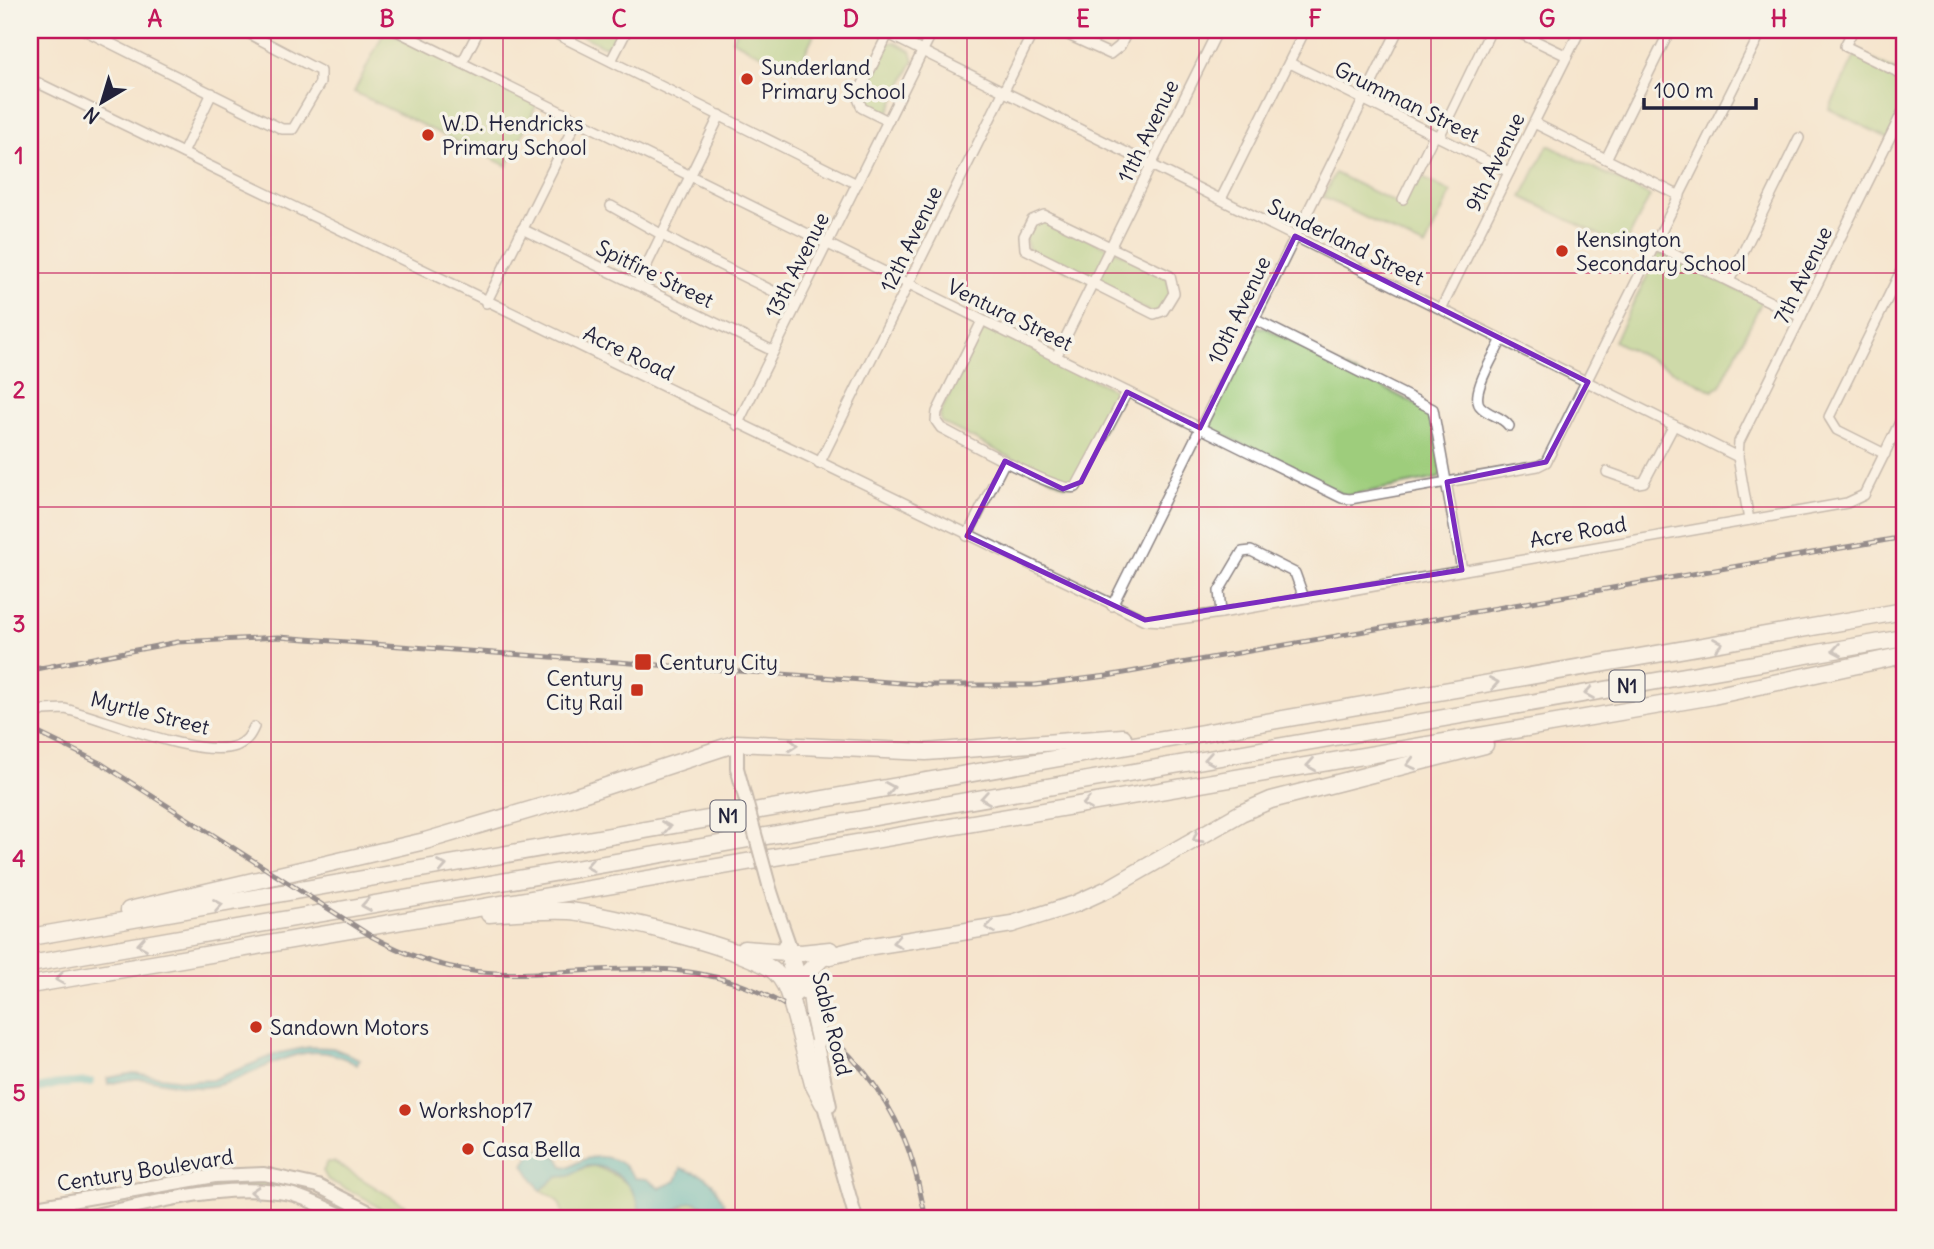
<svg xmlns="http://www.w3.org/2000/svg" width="1934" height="1249" font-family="Delius,sans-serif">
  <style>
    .green { fill: #9ecd7b; stroke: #60785b; stroke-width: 2 }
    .water { fill: #41b2b8; stroke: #326a7a; stroke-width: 2 }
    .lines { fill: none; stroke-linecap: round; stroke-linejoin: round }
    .canal { stroke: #41b2b8; stroke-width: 8 }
    .street-casing { stroke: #8c8484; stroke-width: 12 }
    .secondary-casing { stroke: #8c8484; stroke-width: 16 }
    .highway-casing { stroke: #8c8484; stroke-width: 19 }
    .street { stroke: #fff; stroke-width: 9 }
    .secondary { stroke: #fff; stroke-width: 12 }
    .highway { stroke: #fff; stroke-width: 16 }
    .rail-casing { stroke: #22223b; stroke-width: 5 }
    .rail { stroke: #f7f3e8; stroke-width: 2.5; stroke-dasharray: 8; stroke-linecap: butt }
    .secondary-bridge-casing { stroke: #8c8484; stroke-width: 16; stroke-linecap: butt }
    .highway-bridge-casing { stroke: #8c8484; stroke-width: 19; stroke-linecap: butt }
    .secondary-bridge { stroke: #fff; stroke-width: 12 }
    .highway-bridge { stroke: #fff; stroke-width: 16 }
    .oneway { stroke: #9c9ca7 }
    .marked { fill: none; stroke: #7b2cbf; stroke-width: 5; stroke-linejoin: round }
    .grid { fill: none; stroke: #c2185b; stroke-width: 2; stroke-opacity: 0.55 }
    .poi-dot { fill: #c8321e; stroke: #f7f3e8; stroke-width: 2.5 }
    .labels { text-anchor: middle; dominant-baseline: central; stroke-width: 7; stroke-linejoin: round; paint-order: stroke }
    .shield { fill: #f7f3e8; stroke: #62616f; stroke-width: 2 }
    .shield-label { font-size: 19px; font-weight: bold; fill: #22223b }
    .poi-label { font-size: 21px; fill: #22223b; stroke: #f7f3e8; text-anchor: start }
    .street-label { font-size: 21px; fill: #22223b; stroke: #f7f3e8 }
    .neatline { fill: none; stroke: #c2185b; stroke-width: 2.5 }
    .grid-label { font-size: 23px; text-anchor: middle; font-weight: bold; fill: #c2185b }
  </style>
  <rect width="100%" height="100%" fill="#f7f3e8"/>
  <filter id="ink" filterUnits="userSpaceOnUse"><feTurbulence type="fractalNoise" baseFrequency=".0143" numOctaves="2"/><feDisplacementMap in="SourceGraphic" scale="14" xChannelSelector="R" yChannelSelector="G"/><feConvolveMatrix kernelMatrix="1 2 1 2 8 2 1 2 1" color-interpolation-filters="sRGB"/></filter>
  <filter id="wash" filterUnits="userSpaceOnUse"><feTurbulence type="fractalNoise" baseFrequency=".00686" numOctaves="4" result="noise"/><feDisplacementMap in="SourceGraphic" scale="28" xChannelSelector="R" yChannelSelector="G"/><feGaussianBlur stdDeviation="1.57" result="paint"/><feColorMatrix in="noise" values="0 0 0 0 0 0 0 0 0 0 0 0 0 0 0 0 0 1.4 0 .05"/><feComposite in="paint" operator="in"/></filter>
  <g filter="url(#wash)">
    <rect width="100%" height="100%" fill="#f5e5ce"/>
    <g class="green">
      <polygon points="385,30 537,104 507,166 354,92"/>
      <polygon points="571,30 619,30 611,45 603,46"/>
      <polygon points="737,30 816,30 796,72 732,40"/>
      <polygon points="894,42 911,51 914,60 888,113 884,115 864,106 860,94 885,45"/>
      <polygon points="1857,52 1904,75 1904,109 1889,139 1829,109"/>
      <polygon points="1548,145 1650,196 1624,247 1522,197"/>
      <polygon points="1335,173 1402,206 1417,175 1451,192 1425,247 1323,197"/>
      <polygon points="1038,216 1167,274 1171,299 1154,314 1030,252 1024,236"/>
      <polygon points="1659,253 1762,301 1720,386 1713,391 1614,341"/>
      <polygon points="988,327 1116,391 1117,401 1075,484 1064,485 941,422 940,413 980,334"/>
      <polygon points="1257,327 1266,328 1431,412 1442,471 1439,478 1346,496 1213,430 1209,425 1209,418 1251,332"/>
      <polygon points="328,1162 334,1162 427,1219 395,1219 365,1198 328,1180 323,1171"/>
      <path d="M594,1166C618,1175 645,1189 639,1219H563C563,1202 554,1196 540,1190C547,1187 549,1183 554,1179C557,1177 590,1166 594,1166Z"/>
      <polygon points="245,1179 280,1183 279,1189 167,1194 166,1189 216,1180"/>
      <polygon points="126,1199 127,1204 47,1219 30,1219 30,1211"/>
      <polygon points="696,1201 702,1205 706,1219 647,1219 652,1211 676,1211 688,1202"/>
    </g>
    <g class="water">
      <path d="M309,1047L333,1048L360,1059L357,1065C298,1028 260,1083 204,1087C181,1089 158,1078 135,1079C126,1080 117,1082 108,1084L107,1078L134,1073L191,1081L212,1080L279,1053Z"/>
      <path d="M540,1149L558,1157L563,1166L570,1167C592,1151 619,1153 635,1178L647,1179L660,1188L676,1181L681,1168L704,1176L713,1184L724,1203L725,1219H706L702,1205C689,1196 681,1209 668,1214L653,1211L647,1219H639C644,1194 615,1163 588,1166C580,1167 576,1174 569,1176C565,1177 561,1176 558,1177C551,1180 547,1187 540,1190L524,1165L531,1152Z"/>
    </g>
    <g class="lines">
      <polyline class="canal" points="30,1091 58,1084 91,1082"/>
    </g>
  </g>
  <g filter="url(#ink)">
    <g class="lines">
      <g class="street-casing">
        <g id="street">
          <polyline points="84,30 282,129 293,129 320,83 320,71 242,30"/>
          <polyline points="395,30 1342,498 1350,499 1538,466 1546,462 1762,30"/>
          <polyline points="548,30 857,184"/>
          <polyline points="880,30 1738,457 1749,520"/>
          <polyline points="1057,30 1110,54 1120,46 1128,30"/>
          <polyline points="1513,30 1567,56"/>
          <polyline points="1853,30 1845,46 1904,75"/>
          <polyline points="888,34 857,96 862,108 888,121"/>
          <polyline points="611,61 627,30"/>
          <polyline points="462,63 479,30"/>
          <polyline points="1290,63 1509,172"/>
          <polyline points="30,79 1145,620 1165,621 1221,613 1847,503 1864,495 1904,414"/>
          <polyline points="1534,123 1680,196"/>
          <polyline points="1439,137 1491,30"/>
          <polyline points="183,153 212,93"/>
          <polyline points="1606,159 1670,30"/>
          <polyline points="1221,199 1305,30"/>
          <polyline points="1403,199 1434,135"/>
          <polyline points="611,206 682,246 797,303"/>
          <polygon points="1044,215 1170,276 1174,293 1163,311 1154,314 1025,249 1024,236 1032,220"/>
          <polyline points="522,229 773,351"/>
          <polyline points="1655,245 1801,317"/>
          <polyline points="1729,281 1799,138"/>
          <polyline points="637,285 720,115"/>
          <polyline points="486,303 577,120"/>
          <polyline points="1441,309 1580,30"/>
          <polyline points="1254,319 1433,409 1462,570"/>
          <path d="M982,321L937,412L936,421L941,428C963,439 1059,494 1076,487L1127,392"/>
          <path d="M1502,339C1496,353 1468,395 1481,407C1490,416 1502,416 1509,426"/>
          <polyline points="1056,357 1218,30"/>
          <polyline points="737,425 933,30"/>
          <polyline points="1885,454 1837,430 1829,417 1904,265"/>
          <polyline points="1738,457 1739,442 1904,109"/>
          <polyline points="819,464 1034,30"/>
          <polyline points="1607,472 1638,483 1644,482 1674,425"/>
          <polyline points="967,536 1005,461"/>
          <polyline points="1112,606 1398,30"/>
          <polyline points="1221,613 1219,591 1242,552 1251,551 1295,573 1304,598"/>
          <path d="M30,717L44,710L65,709C106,719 198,759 236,746C246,742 250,736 254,727"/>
        </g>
      </g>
      <g class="secondary-casing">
        <g id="secondary">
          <polyline points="737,743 737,768"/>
          <path d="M769,885C780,922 795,956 804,993"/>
          <polyline points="784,945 796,995"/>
          <polyline points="815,1036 830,1106"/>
          <polyline points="821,1095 856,1219"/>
          <polyline points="30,1208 215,1176 264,1174 318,1186 383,1219"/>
          <path d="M73,1219C142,1208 219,1180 290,1194C310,1199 330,1210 349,1219"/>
        </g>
      </g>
      <g class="highway-casing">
        <g id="highway">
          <polyline points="129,910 425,841 567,799 737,743 926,752 1123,737"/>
          <path d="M489,914C515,912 542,910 569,911C605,914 751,949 775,972C785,981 788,992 792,1005"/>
          <polyline points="30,937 1904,611"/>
          <polyline points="744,949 801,953 830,950"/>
          <polyline points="30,964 1904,638"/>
          <polyline points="30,985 1713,696 1904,655"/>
          <polyline points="814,1017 808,972 822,958 866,947 1012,924 1075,904 1108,889 1241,813 1271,800 1485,745"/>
          <polyline points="797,1023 813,1084 823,1103"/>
        </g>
      </g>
      <use href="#street" class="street"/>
      <use href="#secondary" class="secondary"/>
      <use href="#highway" class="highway"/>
      <g class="rail-casing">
        <g id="rail">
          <polyline points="30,670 178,642 279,637 929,685 1035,685 1107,676 1904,537"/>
          <path d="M30,729L102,764L371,936C478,995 544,966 655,969C764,972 861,1038 904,1138C915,1164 920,1192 926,1219"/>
        </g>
      </g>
      <use href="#rail" class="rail"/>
      <g class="secondary-bridge-casing">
        <polyline id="secondary-bridge" points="737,768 769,885"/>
      </g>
      <g class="highway-bridge-casing">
        <g id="highway-bridge">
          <polyline points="792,1005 797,1023"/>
          <polyline points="814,1017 819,1039"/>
        </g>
      </g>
      <use href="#secondary-bridge" class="secondary-bridge"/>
      <use href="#highway-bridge" class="highway-bridge"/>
    </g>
    <defs><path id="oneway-chevron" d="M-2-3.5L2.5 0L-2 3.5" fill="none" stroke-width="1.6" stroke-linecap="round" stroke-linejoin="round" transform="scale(1.75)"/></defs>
    <g class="oneway">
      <use href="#oneway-chevron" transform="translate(1718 644) rotate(-10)"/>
      <use href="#oneway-chevron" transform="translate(1837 650) rotate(170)"/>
      <use href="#oneway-chevron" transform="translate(1494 683) rotate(-10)"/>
      <use href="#oneway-chevron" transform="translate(1589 693) rotate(170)"/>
      <use href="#oneway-chevron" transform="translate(793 745) rotate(4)"/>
      <use href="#oneway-chevron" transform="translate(1209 759) rotate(170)"/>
      <use href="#oneway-chevron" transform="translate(1411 764) rotate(165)"/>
      <use href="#oneway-chevron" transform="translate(1311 765) rotate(170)"/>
      <use href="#oneway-chevron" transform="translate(890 788) rotate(-10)"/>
      <use href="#oneway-chevron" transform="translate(985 798) rotate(170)"/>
      <use href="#oneway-chevron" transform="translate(1087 804) rotate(170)"/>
      <use href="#oneway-chevron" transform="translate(666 827) rotate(-10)"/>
      <use href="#oneway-chevron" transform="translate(1197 838) rotate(150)"/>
      <use href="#oneway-chevron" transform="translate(442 866) rotate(-10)"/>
      <use href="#oneway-chevron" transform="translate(590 866) rotate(170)"/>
      <use href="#oneway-chevron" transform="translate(218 905) rotate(-10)"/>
      <use href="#oneway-chevron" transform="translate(366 905) rotate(170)"/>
      <use href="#oneway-chevron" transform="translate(990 927) rotate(172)"/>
      <use href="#oneway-chevron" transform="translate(897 942) rotate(170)"/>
      <use href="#oneway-chevron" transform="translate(142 944) rotate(170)"/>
      <use href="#oneway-chevron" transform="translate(60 979) rotate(170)"/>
      <use href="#oneway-chevron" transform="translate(255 1192) rotate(-177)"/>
    </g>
  </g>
  <path d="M0 0H1934V1249H0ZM1295,236L1588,382L1546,462L1447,482L1462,570L1145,620L967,536L1005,461L1063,489L1081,482L1127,392L1200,428Z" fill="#f5e5ce" fill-opacity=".55" fill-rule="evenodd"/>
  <path class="marked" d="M1295,236L1588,382L1546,462L1447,482L1462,570L1145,620L967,536L1005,461L1063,489L1081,482L1127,392L1200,428Z"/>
  <path class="grid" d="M271,30V1219M503,30V1219M735,30V1219M967,30V1219M1199,30V1219M1431,30V1219M1663,30V1219M30,273H1904M30,507H1904M30,742H1904M30,976H1904"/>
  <g class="poi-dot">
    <circle cx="747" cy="79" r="7"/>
    <circle cx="428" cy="135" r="7"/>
    <circle cx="1562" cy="251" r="7"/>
    <rect x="634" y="653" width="18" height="18" rx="3.5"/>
    <rect x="630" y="683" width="14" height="14" rx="3.5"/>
    <circle cx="256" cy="1027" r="7"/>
    <circle cx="405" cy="1110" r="7"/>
    <circle cx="468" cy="1149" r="7"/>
  </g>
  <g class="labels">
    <g class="shield">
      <rect x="1609.5" y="670.5" width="35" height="31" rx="5"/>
      <rect x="710.5" y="800.5" width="35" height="31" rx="5"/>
    </g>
    <g class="shield-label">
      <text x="1627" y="686">N1</text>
      <text x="728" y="816">N1</text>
    </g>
    <g class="poi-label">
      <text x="761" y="67">Sunderland<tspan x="761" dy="24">Primary School</tspan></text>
      <text x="442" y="123">W.D. Hendricks<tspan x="442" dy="24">Primary School</tspan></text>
      <text x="1576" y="239">Kensington<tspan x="1576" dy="24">Secondary School</tspan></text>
      <text x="659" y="662">Century City</text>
      <text x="623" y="678" text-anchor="end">Century<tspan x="623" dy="24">City Rail</tspan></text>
      <text x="270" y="1027">Sandown Motors</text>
      <text x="419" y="1110">Workshop17</text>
      <text x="482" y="1149">Casa Bella</text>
    </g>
    <g class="street-label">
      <text transform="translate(1407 102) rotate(26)">Grumman Street</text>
      <text transform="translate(1148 131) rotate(-64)">11th Avenue</text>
      <text transform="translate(1495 162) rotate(-64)">9th Avenue</text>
      <text transform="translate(911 239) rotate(-64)">12th Avenue</text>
      <text transform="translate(1346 242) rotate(26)">Sunderland Street</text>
      <text transform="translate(797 265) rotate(-63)">13th Avenue</text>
      <text transform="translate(655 274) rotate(26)">Spitfire Street</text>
      <text transform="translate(1803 275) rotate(-64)">7th Avenue</text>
      <text transform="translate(1239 310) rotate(-64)">10th Avenue</text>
      <text transform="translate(1010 315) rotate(26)">Ventura Street</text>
      <text transform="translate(629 353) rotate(26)">Acre Road</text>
      <text transform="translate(1578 532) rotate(-10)">Acre Road</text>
      <text transform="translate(150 713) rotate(14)">Myrtle Street</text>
      <text transform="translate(832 1024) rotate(76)">Sable Road</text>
      <text transform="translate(145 1170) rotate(-9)">Century Boulevard</text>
    </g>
  </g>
  <rect width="1934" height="1249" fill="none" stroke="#f7f3e8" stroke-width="77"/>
  <g transform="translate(102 102) rotate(218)" stroke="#f7f3e8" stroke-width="5" paint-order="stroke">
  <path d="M0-5L12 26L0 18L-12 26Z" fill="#22223b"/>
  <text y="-10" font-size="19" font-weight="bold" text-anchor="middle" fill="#22223b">N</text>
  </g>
  <path d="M1644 98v10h112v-10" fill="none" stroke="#22223b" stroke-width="3.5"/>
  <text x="1654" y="98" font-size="21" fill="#22223b" stroke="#f7f3e8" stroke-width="5" paint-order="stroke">100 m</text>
  <rect x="38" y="38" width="1858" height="1172" class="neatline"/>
  <g class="grid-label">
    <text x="155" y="27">A</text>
    <text x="387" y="27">B</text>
    <text x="619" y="27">C</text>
    <text x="851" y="27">D</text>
    <text x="1083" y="27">E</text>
    <text x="1315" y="27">F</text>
    <text x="1547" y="27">G</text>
    <text x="1779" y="27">H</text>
    <text x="19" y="164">1</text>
    <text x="19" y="398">2</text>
    <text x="19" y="632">3</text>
    <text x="19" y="867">4</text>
    <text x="19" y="1101">5</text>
  </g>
</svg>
